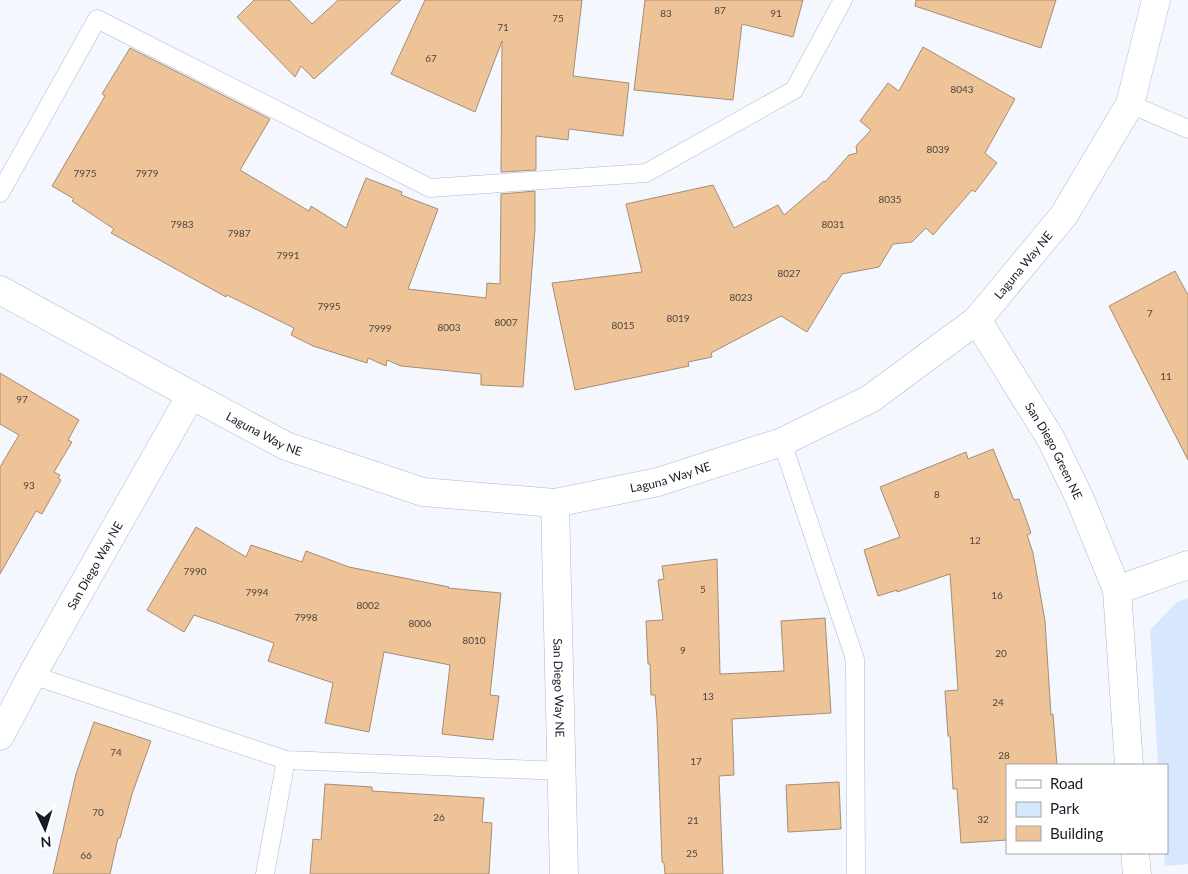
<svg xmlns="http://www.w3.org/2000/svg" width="1188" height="874" font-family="Lato,sans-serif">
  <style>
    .green { fill: #d7e7fd }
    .building { fill: #eec397; stroke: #a58d75 }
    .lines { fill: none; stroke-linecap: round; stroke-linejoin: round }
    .lane-casing { stroke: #a6bad5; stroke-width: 19 }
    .street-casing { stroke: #a6bad5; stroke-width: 29 }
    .secondary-casing { stroke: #a6bad5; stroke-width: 29 }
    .lane { stroke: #fff; stroke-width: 18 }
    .street { stroke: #fff; stroke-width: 28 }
    .secondary { stroke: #fff; stroke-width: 28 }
    .labels { text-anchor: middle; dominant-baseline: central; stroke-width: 5; stroke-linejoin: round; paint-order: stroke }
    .number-label { font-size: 10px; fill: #4b4642 }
    .street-label { font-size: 12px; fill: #151c26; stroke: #fff }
  </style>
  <rect width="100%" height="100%" fill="#f4f8fe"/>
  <polygon class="green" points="1188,598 1188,864 1165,866 1164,853 1167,853 1167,765 1158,765 1150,630 1176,603"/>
  <g class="building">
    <polygon points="254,0 289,0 312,24 338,0 401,0 314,79 301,66 295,77 237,17"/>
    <polygon points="425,0 582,0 573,76 629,83 623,136 569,129 568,140 536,136 536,170 501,172 502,41 475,112 391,74"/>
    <polygon points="645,0 803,0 793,37 742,24 733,100 634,90"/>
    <polygon points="916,0 1056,0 1041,48 915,6"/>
    <polygon points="923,47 1015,99 985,153 997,163 975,192 972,190 933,235 926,228 912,242 893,244 879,267 842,274 807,332 781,316 711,353 712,357 688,362 689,366 575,390 552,283 642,272 626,204 713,185 734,228 778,205 784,215 824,181 825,182 849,155 857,153 856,146 871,130 860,121 888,83 899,91"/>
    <polygon points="130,48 270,119 240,170 309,211 311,206 346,228 366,178 402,192 401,195 438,209 408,289 486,298 487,283 500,284 501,194 535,191 535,229 523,387 481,385 481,374 401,366 387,360 386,366 368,358 367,363 313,346 291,335 294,328 227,295 226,297 111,233 114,229 72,201 74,199 52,186 105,96 102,94"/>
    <polygon points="1175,271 1188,295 1188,460 1109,306"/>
    <polygon points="0,373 79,420 68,440 72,442 54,472 60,475 58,478 61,480 42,514 36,511 0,574 0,467 19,435 0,424"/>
    <polygon points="993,449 1014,500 1019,499 1031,533 1027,535 1033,553 1045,621 1051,715 1053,714 1057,765 1007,765 1007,840 961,843 957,789 953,789 950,736 948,736 945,691 958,690 950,574 897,592 897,590 878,596 864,550 900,537 880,487 966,452 968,459"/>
    <polygon points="196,527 246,557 251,545 302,562 306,551 349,567 449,587 448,588 501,593 490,695 499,696 493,740 442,734 450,665 384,652 369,732 325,723 333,683 268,661 274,643 194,615 184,632 147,610"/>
    <polygon points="717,559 720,674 784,671 781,621 825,618 831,713 732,719 734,775 719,776 723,874 665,874 664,863 662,862 657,719 655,695 651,695 650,664 648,664 646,621 663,620 658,580 664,579 662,566"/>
    <polygon points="94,722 151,741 132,794 120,838 118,838 110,874 53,874 76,774"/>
    <polygon points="839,782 841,829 788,832 786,785"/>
    <polygon points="325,784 372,787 372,791 484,798 482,822 492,823 489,874 310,874 313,839 321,840"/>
  </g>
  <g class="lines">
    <g class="lane-casing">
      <g id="lane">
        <polyline points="1130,104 1188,129"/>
        <polyline points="0,193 97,19 430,188 646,173 794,90 843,0"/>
        <polyline points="782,442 855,659 856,874"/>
        <polyline points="32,675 286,760 562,771"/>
        <polyline points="265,874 286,760"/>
      </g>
    </g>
    <g class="street-casing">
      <g id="street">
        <path id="s1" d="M977,320L1051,439L1080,499L1117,590L1129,765"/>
        <path id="s2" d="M555,503L564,874"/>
        <polyline points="1117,590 1188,565"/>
        <path id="s3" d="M0,736L32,675L191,395"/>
        <polyline points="1135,853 1137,874"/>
      </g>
    </g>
    <g class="secondary-casing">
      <g id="secondary">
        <path id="s4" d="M0,290L191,395L286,446L423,492L555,503L658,482L782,442L870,399L977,320L1064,215L1130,104L1156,0"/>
      </g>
    </g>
    <use href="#lane" class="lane"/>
    <use href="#street" class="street"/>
    <use href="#secondary" class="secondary"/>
  </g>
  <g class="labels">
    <g class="number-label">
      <text x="720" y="10">87</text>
      <text x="666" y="13">83</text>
      <text x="776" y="13">91</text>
      <text x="558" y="18">75</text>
      <text x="503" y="27">71</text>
      <text x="431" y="58">67</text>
      <text x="962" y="89">8043</text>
      <text x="938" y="149">8039</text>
      <text x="85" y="173">7975</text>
      <text x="147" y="173">7979</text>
      <text x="890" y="199">8035</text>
      <text x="182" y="224">7983</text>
      <text x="833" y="224">8031</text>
      <text x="239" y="233">7987</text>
      <text x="288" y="255">7991</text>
      <text x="789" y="273">8027</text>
      <text x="741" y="297">8023</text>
      <text x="329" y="306">7995</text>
      <text x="1150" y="313">7</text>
      <text x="678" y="318">8019</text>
      <text x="506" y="322">8007</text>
      <text x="623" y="325">8015</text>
      <text x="449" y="327">8003</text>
      <text x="380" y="328">7999</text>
      <text x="1166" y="376">11</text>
      <text x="22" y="399">97</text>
      <text x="29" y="485">93</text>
      <text x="937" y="494">8</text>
      <text x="975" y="540">12</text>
      <text x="195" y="571">7990</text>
      <text x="703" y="589">5</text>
      <text x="257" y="592">7994</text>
      <text x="997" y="595">16</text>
      <text x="368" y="605">8002</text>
      <text x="306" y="617">7998</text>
      <text x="420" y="623">8006</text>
      <text x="474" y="640">8010</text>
      <text x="683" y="650">9</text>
      <text x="1001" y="653">20</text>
      <text x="708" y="696">13</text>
      <text x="998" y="702">24</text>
      <text x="116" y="752">74</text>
      <text x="1004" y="755">28</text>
      <text x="696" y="761">17</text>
      <text x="98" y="812">70</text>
      <text x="439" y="817">26</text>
      <text x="983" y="819">32</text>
      <text x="693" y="820">21</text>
      <text x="692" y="853">25</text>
      <text x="86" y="855">66</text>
    </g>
    <g class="street-label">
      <text stroke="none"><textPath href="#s4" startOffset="1141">Laguna Way NE</textPath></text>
      <text stroke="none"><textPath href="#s4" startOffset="301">Laguna Way NE</textPath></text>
      <text stroke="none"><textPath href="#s1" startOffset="152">San Diego Green NE</textPath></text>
      <text stroke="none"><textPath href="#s4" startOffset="721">Laguna Way NE</textPath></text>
      <text stroke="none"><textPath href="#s3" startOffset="195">San Diego Way NE</textPath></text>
      <text stroke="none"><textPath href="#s2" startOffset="185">San Diego Way NE</textPath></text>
    </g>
  </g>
  <rect x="1006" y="764" width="162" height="90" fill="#ffffff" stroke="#a1a4a8"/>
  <rect x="1016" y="780" width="25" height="8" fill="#ffffff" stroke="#a1a4a8"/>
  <text x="1050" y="789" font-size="15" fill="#151c26">Road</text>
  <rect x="1016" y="802" width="25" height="15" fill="#d7e7fd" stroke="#a1a4a8"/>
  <text x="1050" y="814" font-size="15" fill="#151c26">Park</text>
  <rect x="1016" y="826" width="25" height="15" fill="#eec397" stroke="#a1a4a8"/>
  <text x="1050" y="839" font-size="15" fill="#151c26">Building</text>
  <g transform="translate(45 829) rotate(176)" stroke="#ffffff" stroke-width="4" paint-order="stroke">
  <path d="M0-4L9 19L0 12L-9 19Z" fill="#151c26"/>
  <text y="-8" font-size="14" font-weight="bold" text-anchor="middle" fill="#151c26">N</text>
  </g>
</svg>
